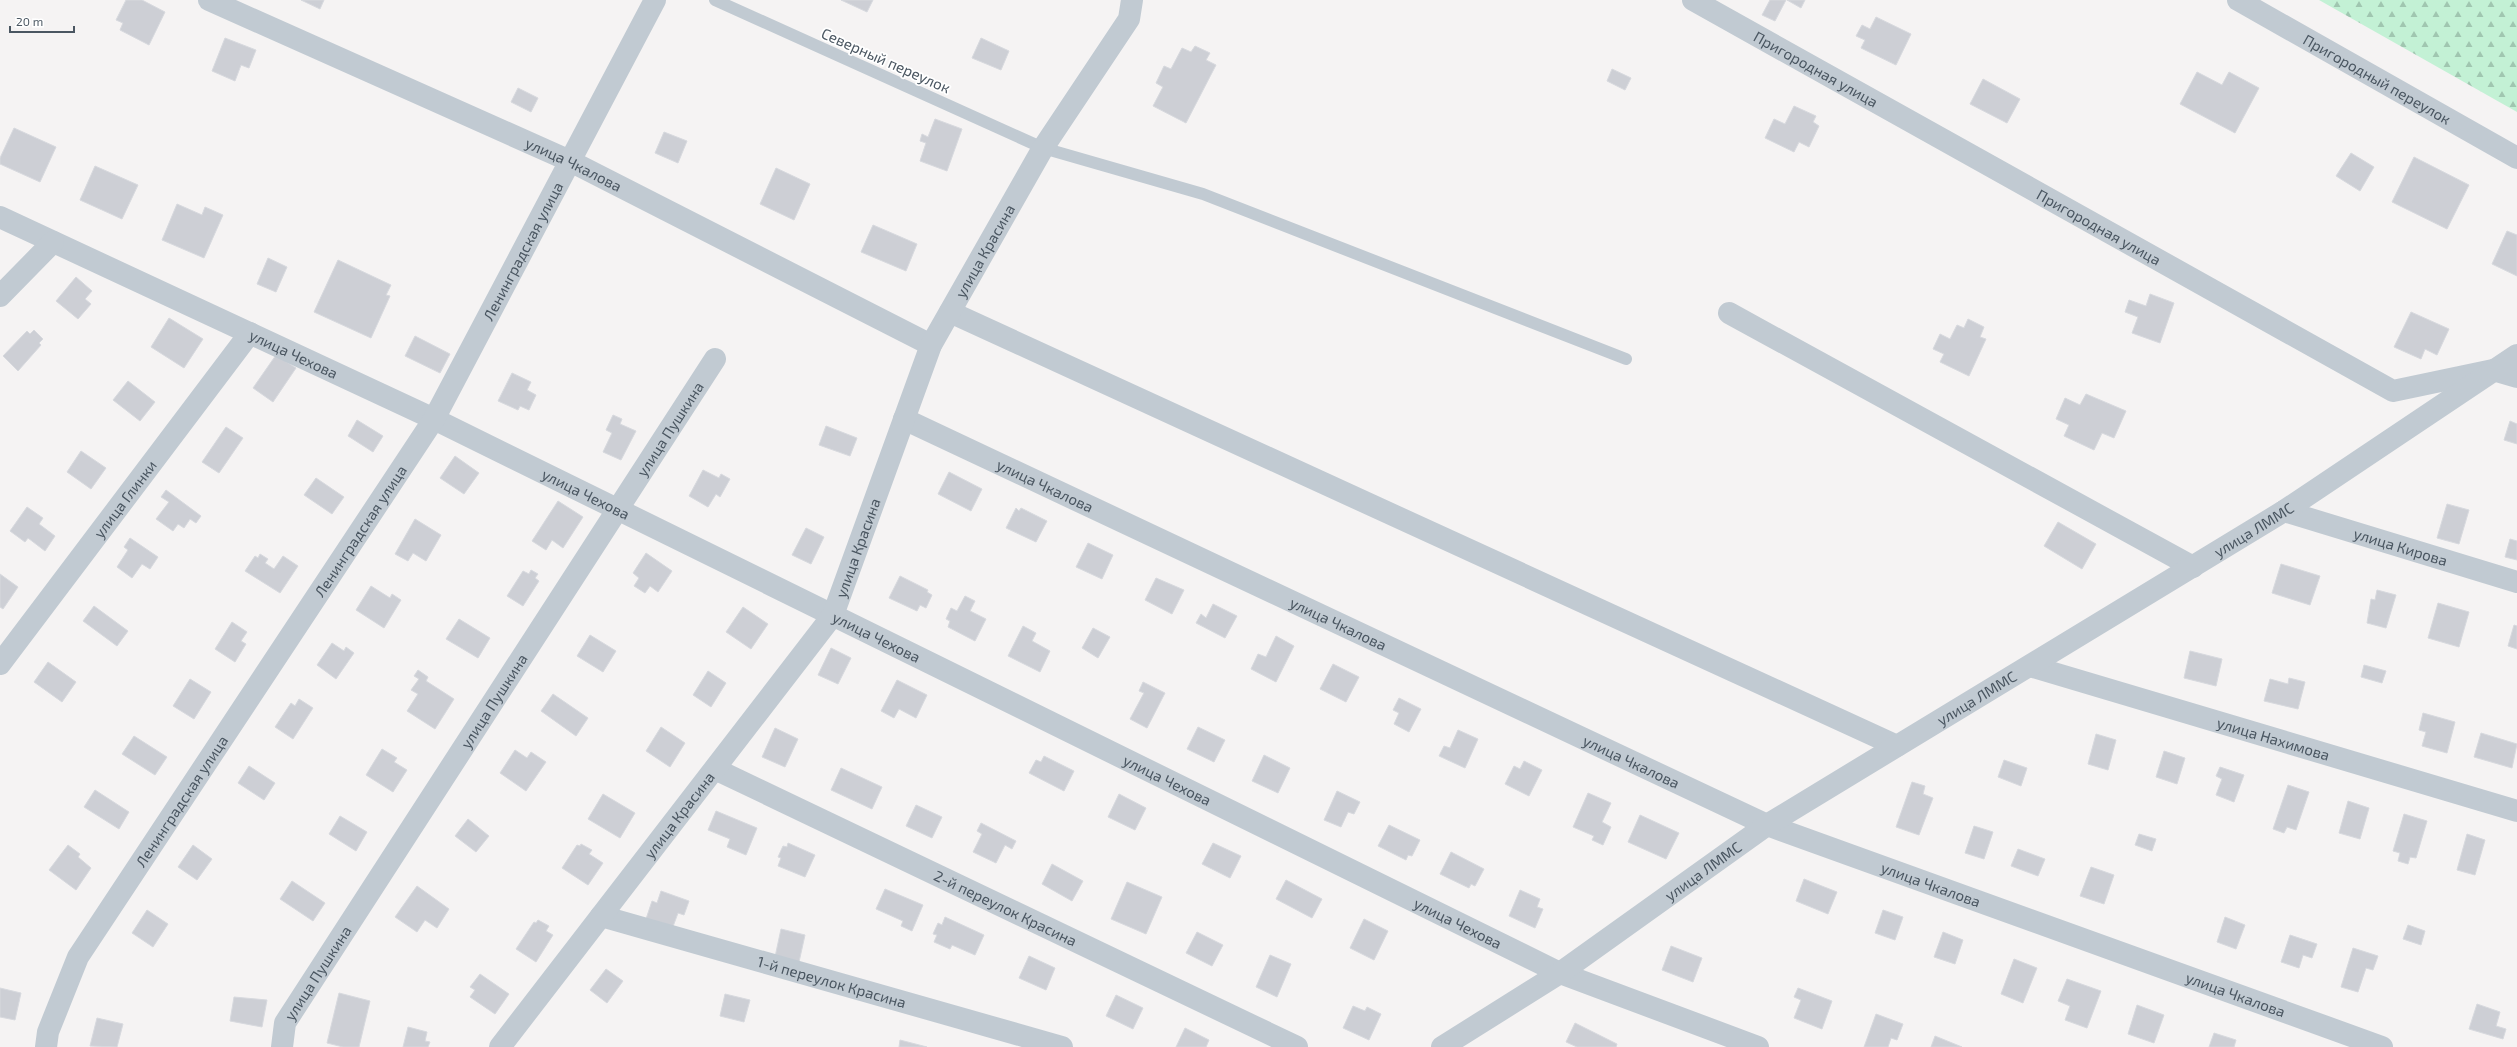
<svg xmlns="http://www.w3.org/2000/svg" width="2517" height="1047" font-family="'Exo 2',sans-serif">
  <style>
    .forest { fill: url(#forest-firs) }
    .building { fill: #cdcfd5; stroke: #d7d9de }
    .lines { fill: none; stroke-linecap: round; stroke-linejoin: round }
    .service { stroke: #c1cad2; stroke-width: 12 }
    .minor { stroke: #c1cad2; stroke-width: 22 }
    .labels { text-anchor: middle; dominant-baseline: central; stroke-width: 3.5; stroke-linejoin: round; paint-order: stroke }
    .street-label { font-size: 15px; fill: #4a5661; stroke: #fff }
  </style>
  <defs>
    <pattern id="forest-firs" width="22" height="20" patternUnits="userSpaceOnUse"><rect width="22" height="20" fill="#c3f1d5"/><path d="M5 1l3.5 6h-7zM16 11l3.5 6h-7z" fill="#a0c6b0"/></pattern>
  </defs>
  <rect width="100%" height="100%" fill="#f5f3f3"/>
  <polygon class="forest" points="2319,0 2517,0 2517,112"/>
  <g class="building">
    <polygon points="126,0 142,0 165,12 149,45 120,30 123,23 116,20"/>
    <polygon points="301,0 324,0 320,9"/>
    <polygon points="841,0 873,0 867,12"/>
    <polygon points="1770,0 1786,0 1775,21 1762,15"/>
    <polygon points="1787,0 1805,0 1801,8"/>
    <polygon points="1876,17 1911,34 1896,65 1861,48 1865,40 1856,36 1862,25 1870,29"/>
    <polygon points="225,38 256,50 249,68 241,65 235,81 212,71"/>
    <polygon points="981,38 1009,51 1001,70 972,58"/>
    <polygon points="1195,46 1210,53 1206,60 1216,65 1186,123 1153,106 1163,87 1156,83 1164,66 1171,69 1182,48 1191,52"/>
    <polygon points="1612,69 1631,78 1625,90 1607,81"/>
    <polygon points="2197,72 2222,85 2229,72 2259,88 2235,133 2180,104"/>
    <polygon points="1983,79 2020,99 2007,123 1970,104"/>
    <polygon points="518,88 538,98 531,112 511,102"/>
    <polygon points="1794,106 1816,116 1813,122 1819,126 1809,147 1799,142 1794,152 1765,138 1774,119 1785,124"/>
    <polygon points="935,119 962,129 947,171 920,161 926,143 920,141 922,134 928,137"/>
    <polygon points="14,128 56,147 40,182 0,164 0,158"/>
    <polygon points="664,132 687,141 678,163 655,153"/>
    <polygon points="2351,153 2374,167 2360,191 2336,176"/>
    <polygon points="2414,157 2469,185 2447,229 2392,202"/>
    <polygon points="95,166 138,185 122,219 80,200"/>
    <polygon points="776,168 810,184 794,220 760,204"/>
    <polygon points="177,204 202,215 205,207 223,215 204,258 162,240"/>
    <polygon points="873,225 917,244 906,271 861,252"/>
    <polygon points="2507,231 2517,235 2517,276 2492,264"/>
    <polygon points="268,258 287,267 276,292 257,284"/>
    <polygon points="338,260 391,285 386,295 390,296 371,338 314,312"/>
    <polygon points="76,277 92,291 85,299 91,304 78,319 56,301"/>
    <polygon points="2150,294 2174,303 2160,343 2132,333 2138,317 2125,312 2129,300 2146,306"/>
    <polygon points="2411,312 2449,329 2437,355 2425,349 2421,359 2394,347"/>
    <polygon points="169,318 203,339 184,368 151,347"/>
    <polygon points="1968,319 1984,327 1980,337 1986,339 1969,376 1940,362 1944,354 1933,349 1940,334 1950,339 1957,325 1964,328"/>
    <polygon points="34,330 43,339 39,343 41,345 18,371 3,356 27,331 30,334"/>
    <polygon points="415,336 450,354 440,373 405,356"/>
    <polygon points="276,355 296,368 273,402 253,388"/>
    <polygon points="512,373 531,382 527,390 536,395 529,410 520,406 518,410 498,401"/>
    <polygon points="128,381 155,402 140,421 113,400"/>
    <polygon points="2086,394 2126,411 2114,438 2102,433 2094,450 2064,436 2069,425 2056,419 2065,398 2080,405"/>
    <polygon points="613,415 622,419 620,424 636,431 621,460 603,452 612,433 606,430"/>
    <polygon points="357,420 383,436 373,452 348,436"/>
    <polygon points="2510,421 2517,424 2517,444 2504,440"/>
    <polygon points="826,426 857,438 850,456 819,445"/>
    <polygon points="226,427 243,438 219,473 202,462"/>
    <polygon points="81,451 106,468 91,489 67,472"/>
    <polygon points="455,456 479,473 464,494 440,478"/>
    <polygon points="703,470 719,478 721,474 730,479 720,497 716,494 708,507 689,496"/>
    <polygon points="949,472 982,489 971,511 938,494"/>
    <polygon points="316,478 344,497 332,514 304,495"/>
    <polygon points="166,490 201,516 196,523 190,519 184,528 178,524 173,531 156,519 169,502 161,497"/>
    <polygon points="558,501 583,517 563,548 552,540 546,550 532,541"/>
    <polygon points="2447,504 2469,510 2459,544 2437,538"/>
    <polygon points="27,507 43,518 39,524 55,536 45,551 28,538 25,542 10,531"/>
    <polygon points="1016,508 1019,511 1021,508 1047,521 1036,542 1006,528"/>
    <polygon points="415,519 441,535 426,561 413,553 408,561 395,554"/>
    <polygon points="2058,522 2096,544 2082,569 2044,546"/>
    <polygon points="806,528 824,537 811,564 792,555"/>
    <polygon points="130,538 158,557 150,569 142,564 132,578 117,567 128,550 124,547"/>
    <polygon points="2510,539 2517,541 2517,560 2505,557"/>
    <polygon points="1088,543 1113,555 1102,579 1076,567"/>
    <polygon points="646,553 672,571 658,592 650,586 645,593 634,586 639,578 633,573"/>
    <polygon points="260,554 268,559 265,563 274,569 283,556 298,566 280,593 245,571 255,556 258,558"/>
    <polygon points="2281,564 2320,576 2310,605 2272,593"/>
    <polygon points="531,570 538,574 535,578 539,581 523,606 507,596 523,571 529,574"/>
    <polygon points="0,574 18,587 3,609 0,607"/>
    <polygon points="900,576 928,590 927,592 932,595 926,608 920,605 917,611 889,598"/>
    <polygon points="1156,578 1184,590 1172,614 1145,600"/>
    <polygon points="371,586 390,598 392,594 401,600 384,628 356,610"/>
    <polygon points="2377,590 2396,595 2386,628 2367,623 2371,599 2375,600"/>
    <polygon points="965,596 975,601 970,611 986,619 975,641 948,627 950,621 946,619 951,608 957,611"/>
    <polygon points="2438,603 2469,612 2459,647 2428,638"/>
    <polygon points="1213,604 1237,616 1225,638 1196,623 1201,614 1206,618"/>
    <polygon points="94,606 128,631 117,646 83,621"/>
    <polygon points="743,607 768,624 751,649 726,632"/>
    <polygon points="459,619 490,638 478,658 446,639"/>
    <polygon points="232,622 247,632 241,641 246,644 235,662 215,649"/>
    <polygon points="2514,625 2517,626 2517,649 2508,646"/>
    <polygon points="1023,626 1036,633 1032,641 1050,651 1040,672 1008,656"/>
    <polygon points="1093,628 1110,637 1098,658 1082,648"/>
    <polygon points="590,635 616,651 603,672 577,656"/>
    <polygon points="1276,636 1294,646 1276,682 1251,669 1258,654 1266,657"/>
    <polygon points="332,643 344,651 346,647 354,653 336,679 317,665"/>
    <polygon points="831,648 851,658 838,684 818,675"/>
    <polygon points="2190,651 2222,659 2216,686 2184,678"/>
    <polygon points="48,662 76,682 62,702 34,682"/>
    <polygon points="1333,664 1359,677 1346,702 1320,689"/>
    <polygon points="2364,665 2386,671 2382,683 2361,677"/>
    <polygon points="418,670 428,677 426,681 454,699 435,729 407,711 418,694 411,690 419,679 414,676"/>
    <polygon points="708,671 726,683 711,707 693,695"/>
    <polygon points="2289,678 2305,682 2298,709 2264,701 2270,679 2288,684"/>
    <polygon points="190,679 211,692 194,719 173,706"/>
    <polygon points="897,680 927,695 916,718 899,709 894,718 881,711"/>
    <polygon points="1143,682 1165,693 1147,728 1130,719 1144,693 1139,691"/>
    <polygon points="553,694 588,718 576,736 541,711"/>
    <polygon points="1399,698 1421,709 1409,732 1394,724 1399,713 1393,710"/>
    <polygon points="299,699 313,708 293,739 275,727 291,703 295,706"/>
    <polygon points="2423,713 2455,722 2447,753 2422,746 2426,732 2419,730"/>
    <polygon points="661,727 685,743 670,767 646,751"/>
    <polygon points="1198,727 1225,740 1214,762 1187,749"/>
    <polygon points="775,728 798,739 785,767 762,757"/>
    <polygon points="1458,730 1478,739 1465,768 1439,756 1444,746 1450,748"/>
    <polygon points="2481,733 2517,744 2512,768 2474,757"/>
    <polygon points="2096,734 2116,740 2108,770 2088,764"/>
    <polygon points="134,736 167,757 155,775 122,754"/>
    <polygon points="382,749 397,758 394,762 407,770 393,792 366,775"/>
    <polygon points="515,750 527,758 531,752 546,762 526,791 500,773"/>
    <polygon points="2164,751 2185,758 2177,784 2156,777"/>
    <polygon points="1264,755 1290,768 1278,793 1252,781"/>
    <polygon points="1044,756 1074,771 1064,791 1029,773 1036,760 1041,762"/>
    <polygon points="2004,760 2027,768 2021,786 1998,777"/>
    <polygon points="1524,761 1542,770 1529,796 1505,784 1514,766 1520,769"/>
    <polygon points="249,766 275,783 264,800 238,783"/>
    <polygon points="2220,767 2244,775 2234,802 2216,795 2222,779 2216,776"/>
    <polygon points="841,768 882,787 872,809 831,790"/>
    <polygon points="1912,782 1925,786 1923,794 1933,798 1919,835 1896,827"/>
    <polygon points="2288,785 2309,792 2296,830 2287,827 2284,833 2273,829"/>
    <polygon points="95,790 129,812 119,829 84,807"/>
    <polygon points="1337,791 1360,802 1354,814 1348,812 1341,827 1324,820"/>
    <polygon points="1588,793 1611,803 1602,822 1611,827 1603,845 1592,840 1594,836 1573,827"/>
    <polygon points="603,794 635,813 620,838 588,819"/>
    <polygon points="1119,794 1146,808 1135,830 1108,817"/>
    <polygon points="2348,801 2369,808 2360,839 2339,833"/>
    <polygon points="916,805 942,817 932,838 906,826"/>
    <polygon points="716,811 757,828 746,855 727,847 730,839 708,830"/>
    <polygon points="2404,814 2427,821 2416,858 2410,857 2408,864 2398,861 2400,853 2393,851"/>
    <polygon points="1640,815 1679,833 1666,859 1628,842"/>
    <polygon points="340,816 367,832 356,851 329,834"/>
    <polygon points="468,819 489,836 476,852 455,836"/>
    <polygon points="981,823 1016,841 1012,849 1005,845 996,863 973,852 982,834 977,831"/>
    <polygon points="1389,825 1420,840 1412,856 1408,855 1406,860 1378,846"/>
    <polygon points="1974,826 1993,832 1984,859 1965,853"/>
    <polygon points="2139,834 2156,839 2152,851 2135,845"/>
    <polygon points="2467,834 2485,840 2475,875 2457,870"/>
    <polygon points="788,843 815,855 805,877 778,866 781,858 778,857 783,846 787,847"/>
    <polygon points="1213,843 1241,856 1230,878 1202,864"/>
    <polygon points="581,844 592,850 589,854 603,863 588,885 562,868 577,845 580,846"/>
    <polygon points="68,845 80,854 78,857 91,868 76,890 49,870"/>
    <polygon points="193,845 212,859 197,880 178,867"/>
    <polygon points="2018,849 2045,859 2038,876 2011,866"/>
    <polygon points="1451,852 1484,869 1475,886 1471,884 1469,888 1440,874"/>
    <polygon points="1052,864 1083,881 1072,901 1042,884"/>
    <polygon points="2091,867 2114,875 2104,904 2080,896"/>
    <polygon points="1804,879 1837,892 1828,914 1796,901"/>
    <polygon points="1286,880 1322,899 1312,918 1276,899"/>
    <polygon points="292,881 325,903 313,921 280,899"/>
    <polygon points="1127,882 1162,897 1146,934 1111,919"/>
    <polygon points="417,886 449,909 437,928 425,920 417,932 395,917"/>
    <polygon points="885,889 923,905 912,931 901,926 903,921 876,909"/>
    <polygon points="1520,890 1540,899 1537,907 1543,909 1535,928 1509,916"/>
    <polygon points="661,891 689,901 684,915 678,913 671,932 645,922 652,901 657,903"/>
    <polygon points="147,910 168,924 153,947 132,933"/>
    <polygon points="1883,910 1903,917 1895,940 1875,933"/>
    <polygon points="945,917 984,935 975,955 952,945 950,949 934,942 937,935 933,934 938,923 942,925"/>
    <polygon points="2225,917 2245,925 2236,949 2217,942"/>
    <polygon points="1364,919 1388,931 1374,960 1350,948"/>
    <polygon points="538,920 549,926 546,931 553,935 536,962 516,949 534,922 536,923"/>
    <polygon points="2408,925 2425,931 2421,945 2403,939"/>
    <polygon points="781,929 805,935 799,962 775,957"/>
    <polygon points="1197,932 1223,945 1212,966 1186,953"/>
    <polygon points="1943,932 1963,940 1955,964 1934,957"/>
    <polygon points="2290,935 2317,944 2312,958 2303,955 2299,968 2281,962"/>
    <polygon points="1671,946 1702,958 1693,982 1662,970"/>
    <polygon points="2353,948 2378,956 2373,970 2366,968 2358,992 2341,987"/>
    <polygon points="1270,955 1291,964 1277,997 1256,987"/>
    <polygon points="1029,956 1055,968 1046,990 1019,978"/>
    <polygon points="2014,959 2037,968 2023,1003 2001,994"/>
    <polygon points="606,969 623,981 607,1003 590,990"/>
    <polygon points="480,974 509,994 495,1014 470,997 475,990 470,987"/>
    <polygon points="2067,979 2101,991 2087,1028 2065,1020 2070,1006 2058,1001"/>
    <polygon points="0,988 21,993 15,1020 0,1017"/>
    <polygon points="1798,988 1832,1001 1822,1029 1794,1018 1801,1000 1794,997"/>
    <polygon points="339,993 370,1001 359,1047 343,1047 327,1043"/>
    <polygon points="725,994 750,1000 744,1022 720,1016"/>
    <polygon points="1116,995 1143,1008 1133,1029 1106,1016"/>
    <polygon points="234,997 267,1000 262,1027 230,1021"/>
    <polygon points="2477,1004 2500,1012 2496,1026 2506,1029 2503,1039 2469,1029"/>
    <polygon points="2137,1005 2164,1015 2154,1043 2128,1034"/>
    <polygon points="1353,1006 1365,1011 1367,1007 1381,1014 1369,1040 1343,1028"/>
    <polygon points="1876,1014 1903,1024 1897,1040 1891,1038 1888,1047 1864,1047"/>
    <polygon points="97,1018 123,1024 117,1047 90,1046"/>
    <polygon points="1575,1023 1617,1044 1616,1047 1577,1047 1566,1042"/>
    <polygon points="408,1027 427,1032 425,1041 430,1042 428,1047 403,1047"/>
    <polygon points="1185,1028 1209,1040 1206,1047 1176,1047"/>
    <polygon points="2214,1033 2236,1040 2234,1047 2209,1047"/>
    <polygon points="1935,1036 1962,1047 1931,1047"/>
    <polygon points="900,1040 927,1047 899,1047"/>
  </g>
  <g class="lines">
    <polyline class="service" points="715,0 1043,148 1203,194 1626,359"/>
    <g class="minor">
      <path id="s1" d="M209,0L570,161L931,345"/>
      <path id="s2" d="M1693,0L2393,391L2493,370L2517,377"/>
      <path id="s3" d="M2238,0L2517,158"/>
      <path id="s4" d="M0,217L434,419L1560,973L1758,1047"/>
      <polyline points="0,296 53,242"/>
      <polyline points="950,312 1897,746"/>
      <polyline points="1729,313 2193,567"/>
      <path id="s5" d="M904,419L1767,825L2382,1047"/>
      <path id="s6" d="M2284,511L2517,582"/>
      <path id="s7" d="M0,664L250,333"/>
      <path id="s8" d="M2030,666L2517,811"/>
      <path id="s9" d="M715,769L1297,1047"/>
      <path id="s10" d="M601,916L1062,1047"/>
      <path id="s11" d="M46,1047L48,1032L78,957L434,419L655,0"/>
      <path id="s12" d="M282,1047L285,1023L715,359"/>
      <path id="s13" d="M500,1047L833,615L931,345L1043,148L1129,19L1132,0"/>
      <path id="s14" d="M1442,1047L1560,973L1767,825L2284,511L2517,355"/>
    </g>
  </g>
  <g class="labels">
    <g class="street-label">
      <text transform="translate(886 60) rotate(24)">Северный переулок</text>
      <text stroke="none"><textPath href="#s2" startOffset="141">Пригородная улица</textPath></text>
      <text stroke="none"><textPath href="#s3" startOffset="160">Пригородный переулок</textPath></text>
      <text stroke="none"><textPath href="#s1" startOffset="400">улица Чкалова</textPath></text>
      <text stroke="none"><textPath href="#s2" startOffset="465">Пригородная улица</textPath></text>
      <text stroke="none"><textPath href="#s11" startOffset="931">Ленинградская улица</textPath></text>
      <text stroke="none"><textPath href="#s13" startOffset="941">улица Красина</textPath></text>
      <text stroke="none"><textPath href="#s4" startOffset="324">улица Чехова</textPath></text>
      <text stroke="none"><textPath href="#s12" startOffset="732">улица Пушкина</textPath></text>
      <text stroke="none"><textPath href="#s5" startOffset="156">улица Чкалова</textPath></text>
      <text stroke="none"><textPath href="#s4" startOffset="648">улица Чехова</textPath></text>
      <text stroke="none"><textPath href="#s7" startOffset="207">улица Глинки</textPath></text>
      <text stroke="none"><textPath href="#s14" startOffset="963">улица ЛММС</textPath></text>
      <text stroke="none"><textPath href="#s11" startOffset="607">Ленинградская улица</textPath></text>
      <text stroke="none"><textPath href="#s6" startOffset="122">улица Кирова</textPath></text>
      <text stroke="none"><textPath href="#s13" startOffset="617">улица Красина</textPath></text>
      <text stroke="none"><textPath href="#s5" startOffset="480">улица Чкалова</textPath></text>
      <text stroke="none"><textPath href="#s4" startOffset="972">улица Чехова</textPath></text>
      <text stroke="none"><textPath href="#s14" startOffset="639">улица ЛММС</textPath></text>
      <text stroke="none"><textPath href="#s12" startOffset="408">улица Пушкина</textPath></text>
      <text stroke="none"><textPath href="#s8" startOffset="254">улица Нахимова</textPath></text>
      <text stroke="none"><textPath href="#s5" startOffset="804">улица Чкалова</textPath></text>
      <text stroke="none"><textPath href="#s4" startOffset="1296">улица Чехова</textPath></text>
      <text stroke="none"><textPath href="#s11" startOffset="283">Ленинградская улица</textPath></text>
      <text stroke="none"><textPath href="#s13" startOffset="293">улица Красина</textPath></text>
      <text stroke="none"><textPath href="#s14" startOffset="315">улица ЛММС</textPath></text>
      <text stroke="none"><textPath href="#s5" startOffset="1128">улица Чкалова</textPath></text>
      <text stroke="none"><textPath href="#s9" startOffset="322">2-й переулок Красина</textPath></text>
      <text stroke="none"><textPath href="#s4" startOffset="1620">улица Чехова</textPath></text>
      <text stroke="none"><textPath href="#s12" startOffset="84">улица Пушкина</textPath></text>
      <text stroke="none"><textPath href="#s10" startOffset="240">1-й переулок Красина</textPath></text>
      <text stroke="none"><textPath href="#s5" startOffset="1452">улица Чкалова</textPath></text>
    </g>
  </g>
  <path d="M10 26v6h64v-6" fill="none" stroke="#4a5661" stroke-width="2"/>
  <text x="16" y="26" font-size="12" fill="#4a5661" stroke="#ffffff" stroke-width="3" paint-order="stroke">20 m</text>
</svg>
